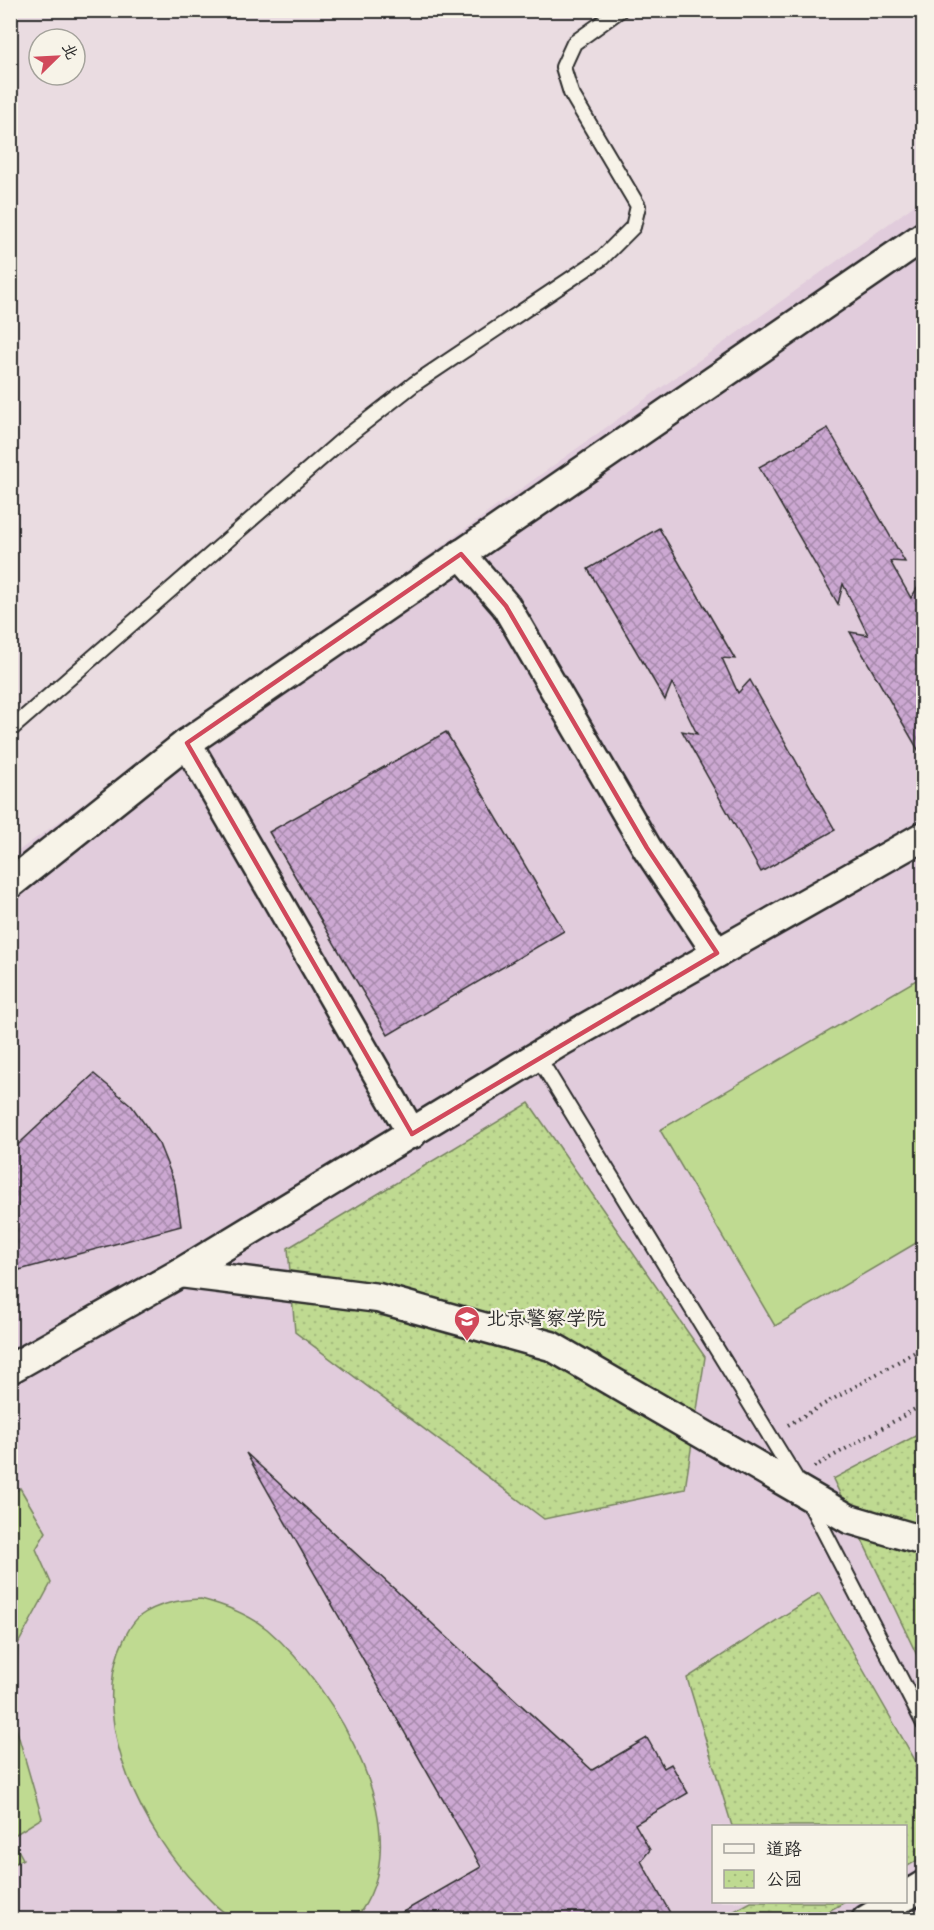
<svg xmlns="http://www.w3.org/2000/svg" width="934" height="1930" font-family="Mynerve,'LXGW WenKai TC',sans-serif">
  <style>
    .built { fill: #e1ccdc; fill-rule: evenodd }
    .grass { fill: #bfda91; stroke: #75825e; stroke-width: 1.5 }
    .park { fill: url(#park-dots); stroke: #75825e; stroke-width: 1.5 }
    .building { fill: url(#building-cross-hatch); stroke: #2b2b2b; stroke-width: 1.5 }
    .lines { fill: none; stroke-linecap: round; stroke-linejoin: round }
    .service-casing { stroke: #2b2b2b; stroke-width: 18 }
    .minor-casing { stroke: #2b2b2b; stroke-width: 33 }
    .path { stroke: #2b2b2b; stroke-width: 4; stroke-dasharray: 1.5 4.5; stroke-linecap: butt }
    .service { stroke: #f7f3e8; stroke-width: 14 }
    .minor { stroke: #f7f3e8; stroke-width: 28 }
    .marked { fill: none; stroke: #d1495b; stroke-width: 4.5; stroke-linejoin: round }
    .labels { text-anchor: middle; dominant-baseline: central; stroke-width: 4.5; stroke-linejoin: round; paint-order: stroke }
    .poi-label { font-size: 20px; fill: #2b2b2b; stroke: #f7f3e8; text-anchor: start }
  </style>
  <defs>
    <pattern id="park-dots" width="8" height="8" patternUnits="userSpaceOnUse" patternTransform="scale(1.5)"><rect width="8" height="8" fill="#bfda91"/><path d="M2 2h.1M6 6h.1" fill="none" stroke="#a4bb7d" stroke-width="1.8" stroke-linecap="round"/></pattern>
    <pattern id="building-cross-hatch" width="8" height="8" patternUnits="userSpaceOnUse" patternTransform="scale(1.5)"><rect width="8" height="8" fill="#cca8d2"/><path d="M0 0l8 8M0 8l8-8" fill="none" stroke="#a689ab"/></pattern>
  </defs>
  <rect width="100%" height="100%" fill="#eadce1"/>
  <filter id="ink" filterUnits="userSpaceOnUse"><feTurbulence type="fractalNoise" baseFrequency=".0167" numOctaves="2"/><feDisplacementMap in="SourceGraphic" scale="12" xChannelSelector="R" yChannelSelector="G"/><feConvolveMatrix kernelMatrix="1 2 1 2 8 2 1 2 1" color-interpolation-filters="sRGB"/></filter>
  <g filter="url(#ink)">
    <path class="built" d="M923,199V1919H11L10,857ZM714,1826H906V1902H714Z"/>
    <g class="grass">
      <polygon points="923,976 923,1239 775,1326 660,1130"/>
      <polygon points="20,1488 46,1532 36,1549 51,1583 18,1644 15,1724 42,1818 11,1837 23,1859 11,1866 10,1497"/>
      <path d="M201,1599C224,1605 248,1614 267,1629C335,1687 425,1836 355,1919C326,1920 297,1920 268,1920C259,1920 245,1922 236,1919C222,1914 208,1898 198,1887C144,1833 92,1728 119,1651C124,1639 130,1624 140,1616C158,1603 180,1600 201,1599Z"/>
    </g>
    <g class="park">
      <polygon points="529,1103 705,1357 685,1489 544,1519 295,1332 288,1248"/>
      <polygon points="923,1432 923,1668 833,1479"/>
      <polygon points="819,1593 923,1774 923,1857 906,1867 906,1826 732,1826 687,1678"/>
      <polygon points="751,1902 845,1902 814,1919 720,1919"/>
    </g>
    <g class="building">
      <polygon points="828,428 905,562 890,561 911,598 918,587 924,597 924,760 850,632 868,635 843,584 838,604 759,467"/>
      <polygon points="659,528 735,659 722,658 738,693 750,680 835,830 761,872 682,731 697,734 672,683 665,700 588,569"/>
      <polygon points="446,732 564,931 388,1035 269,832"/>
      <polygon points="94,1074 131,1105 159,1144 175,1184 181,1226 12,1272 10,1152"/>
      <polygon points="246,1453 592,1770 647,1738 664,1768 671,1764 688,1793 635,1824 650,1850 641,1861 674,1920 389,1920 481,1867"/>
    </g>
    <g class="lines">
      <g class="service-casing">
        <g id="service">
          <polyline points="10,730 341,441 414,384 602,258 633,227 638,206 571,93 563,67 574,43 620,10"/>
          <polyline points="538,1057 798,1482"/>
          <polyline points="809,1502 924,1724"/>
        </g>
      </g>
      <g class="minor-casing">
        <g id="minor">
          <polyline points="461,554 506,606 647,848 717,953"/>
          <polyline points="187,743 412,1134"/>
          <polyline points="10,884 187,743 924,236"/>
          <polyline points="180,1273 378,1298 551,1346 849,1519 924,1541"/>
          <polyline points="10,1369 180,1273 562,1041 924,836"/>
          <polyline points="906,1896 924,1885"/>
          <polyline points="866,1920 896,1902"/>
        </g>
      </g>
      <g class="path">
        <polyline points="788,1425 924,1347"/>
        <polyline points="814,1467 924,1404"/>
      </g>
      <use href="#service" class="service"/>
      <use href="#minor" class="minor"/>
    </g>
  </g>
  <path class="marked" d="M461,554L506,606L647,848L717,953L412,1134L187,743Z"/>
  <defs>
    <g id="university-pin" transform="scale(1.35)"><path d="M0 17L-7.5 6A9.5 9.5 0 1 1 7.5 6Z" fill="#d1495b" stroke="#f7f3e8"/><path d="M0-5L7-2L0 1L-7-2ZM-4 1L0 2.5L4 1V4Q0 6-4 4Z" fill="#fff"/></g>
  </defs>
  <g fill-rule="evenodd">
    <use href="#university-pin" x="467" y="1319"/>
  </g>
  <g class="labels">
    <g class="poi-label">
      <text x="486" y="1319">北京警察学院</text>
    </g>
  </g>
  <rect width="934" height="1930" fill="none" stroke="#f7f3e8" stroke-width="36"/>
  <rect x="18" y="18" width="898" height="1894" fill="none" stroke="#2b2b2b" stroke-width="2" filter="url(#ink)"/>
  <rect x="712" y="1825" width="195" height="78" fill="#f7f3e8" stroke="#a5a39c" stroke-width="1.5"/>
  <rect x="724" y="1844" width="30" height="9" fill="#f7f3e8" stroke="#a5a39c" stroke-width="1.5"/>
  <text x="766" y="1855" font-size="18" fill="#2b2b2b">道路</text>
  <rect x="724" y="1870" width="30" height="18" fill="url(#park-dots)" stroke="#a5a39c" stroke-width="1.5"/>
  <text x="766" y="1885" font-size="18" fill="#2b2b2b">公园</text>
  <g transform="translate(57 57) rotate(66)"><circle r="28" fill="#f7f3e8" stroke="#a5a39c" stroke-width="1.5"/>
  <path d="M0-4.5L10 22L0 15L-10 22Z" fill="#d1495b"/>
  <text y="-9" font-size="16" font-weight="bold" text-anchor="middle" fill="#2b2b2b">北</text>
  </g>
</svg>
